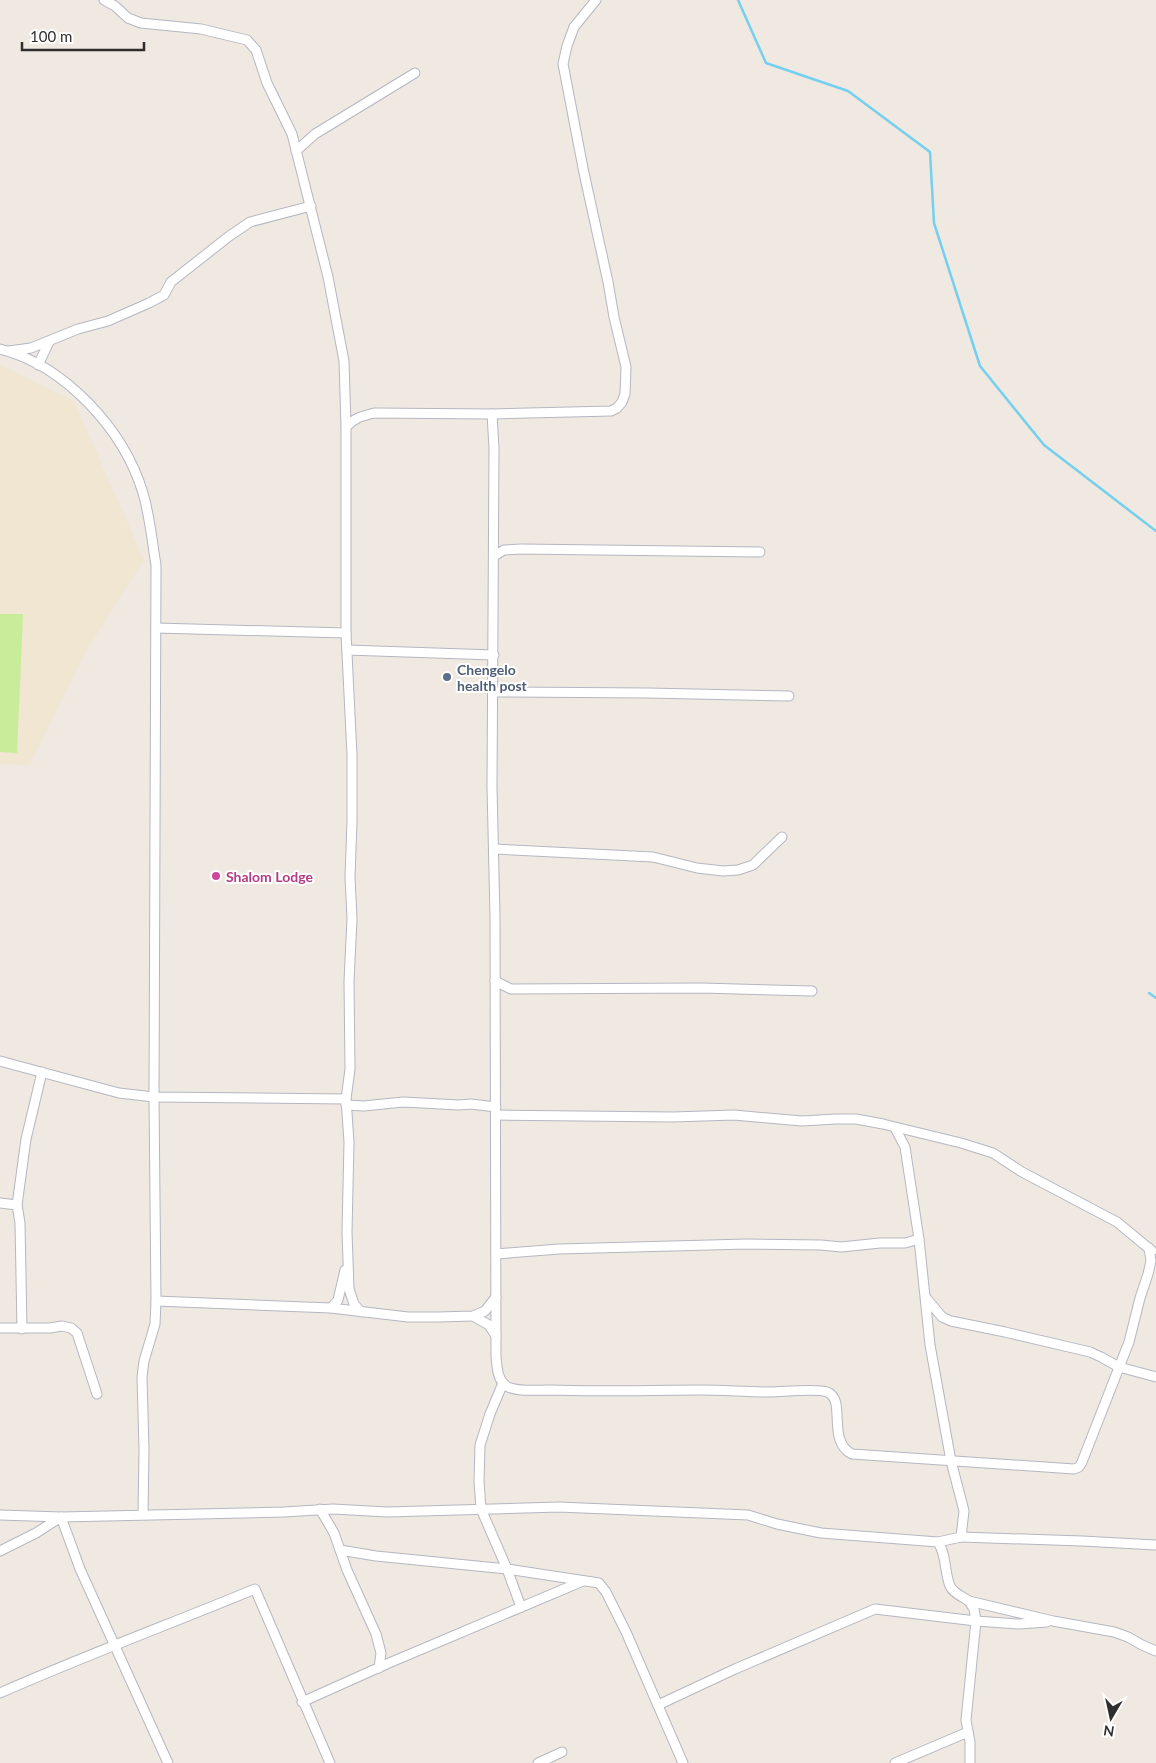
<svg xmlns="http://www.w3.org/2000/svg" width="1156" height="1763" font-family="Lato,sans-serif">
  <style>
    .education { fill: #f0e6d1 }
    .pitch { fill: #c9ec9a }
    .lines { fill: none; stroke-linecap: round; stroke-linejoin: round }
    .stream { stroke: #75cff0; stroke-width: 2.5 }
    .minor-casing { stroke: #b4b7c1; stroke-width: 11 }
    .minor { stroke: #fff; stroke-width: 9 }
    .service-dot { fill: #5c6f8a; stroke: #fff; stroke-width: 2 }
    .hotel-dot { fill: #d1479c; stroke: #fff; stroke-width: 2 }
    .labels { text-anchor: middle; dominant-baseline: central; stroke-width: 4; stroke-linejoin: round; paint-order: stroke }
    .service-label { font-size: 14px; font-weight: bold; fill: #4e5e75; stroke: #fff; text-anchor: start }
    .hotel-label { font-size: 14px; font-weight: bold; fill: #b23c85; stroke: #fff; text-anchor: start }
  </style>
  <rect width="100%" height="100%" fill="#efe9e1"/>
  <polygon class="education" points="0,365 74,401 144,560 86,651 30,765 0,764"/>
  <polygon class="pitch" points="0,614 23,614 17,753 0,752"/>
  <g class="lines">
    <g class="stream">
      <polyline points="738,0 766,63 848,91 930,152 934,223 980,366 1044,445 1156,531"/>
      <polyline points="1149,993 1156,998"/>
    </g>
    <g class="minor-casing">
      <g id="minor">
        <polyline points="104,0 115,6 128,18 141,23 201,29 226,35 247,40 256,50 267,83 292,134 328,277 344,361 346,427 346,633 352,755 352,821 350,877 352,919 349,981 350,1069 346,1099 349,1142 347,1232 349,1289 354,1304 361,1312"/>
        <polyline points="296,151 315,134 415,73"/>
        <path d="M0,349C65,365 124,430 143,493C150,517 152,541 156,565L154,1097L156,1301L155,1324L144,1361L142,1377L144,1449L143,1514"/>
        <polyline points="9,351 31,348 78,329 108,321 149,303 164,295 171,282 228,237 250,222 311,206"/>
        <polyline points="38,365 49,342"/>
        <path d="M492,414L494,448L492,787L495,917L496,1356C497,1367 497,1381 508,1387C519,1392 537,1390 549,1390C600,1392 651,1390 701,1390C724,1390 747,1392 770,1392C782,1392 817,1388 827,1392C847,1399 826,1441 852,1454L1074,1469L1079,1467L1082,1462L1129,1342L1140,1298L1148,1274L1151,1261L1149,1248"/>
        <path d="M346,427C354,418 362,416 374,413L492,414L611,411L617,408L622,402L625,394L626,367L614,317L608,282L584,173L563,64L567,46L574,27L596,0"/>
        <polyline points="494,556 504,550 521,549 760,552"/>
        <polyline points="156,628 346,633"/>
        <polyline points="347,650 494,655"/>
        <polyline points="494,692 648,693 789,696"/>
        <polyline points="494,849 653,857 697,868 723,871 738,870 753,865 782,837"/>
        <polyline points="495,981 511,989 701,988 812,991"/>
        <polyline points="0,1061 119,1093 154,1097 346,1099"/>
        <polyline points="346,1105 364,1106 403,1102 459,1105 471,1104 496,1107"/>
        <polyline points="496,1115 673,1117 734,1115 802,1121 836,1119 856,1119 883,1124 961,1143 993,1153 1022,1172 1117,1222 1152,1251"/>
        <polyline points="895,1128 905,1147 919,1239 930,1345 951,1461 964,1511 961,1537 938,1542"/>
        <polyline points="0,1203 17,1205"/>
        <polyline points="496,1254 559,1249 747,1244 821,1245 841,1247 880,1243 905,1243 919,1239"/>
        <polyline points="927,1299 942,1317 951,1321 1005,1332 1090,1352 1101,1357 1119,1367 1156,1377"/>
        <polyline points="156,1301 331,1308 408,1317 438,1317 473,1316 485,1311 496,1297"/>
        <polyline points="331,1308 338,1300 345,1270"/>
        <polyline points="473,1316 489,1325 496,1336"/>
        <polyline points="0,1328 50,1328 62,1326 71,1328 77,1333 97,1394"/>
        <polyline points="22,1329 20,1223 17,1205 26,1139 42,1072"/>
        <polyline points="503,1383 490,1414 480,1445 479,1481 481,1509 507,1569 521,1607"/>
        <polyline points="320,1509 334,1533 347,1570 376,1634 381,1653 379,1668"/>
        <path d="M0,1515L61,1517L284,1512L333,1509L387,1512L559,1507L748,1515L777,1524L821,1533L938,1542C947,1556 944,1571 950,1586C953,1593 963,1597 969,1601L1053,1621L1114,1632L1128,1637L1142,1645L1156,1651"/>
        <polyline points="961,1537 1082,1541 1156,1545"/>
        <polyline points="340,1550 376,1556 507,1569 599,1583 606,1592 626,1632 683,1763"/>
        <polyline points="0,1551 36,1533 61,1517 80,1569 168,1763"/>
        <polyline points="969,1601 974,1609 976,1621 966,1720 970,1742 970,1763"/>
        <path d="M0,1693C84,1656 170,1624 255,1589L330,1763"/>
        <polyline points="302,1702 389,1663 583,1581"/>
        <polyline points="658,1705 735,1669 875,1609 976,1621 1019,1624 1047,1622"/>
        <polyline points="538,1763 562,1752"/>
        <polyline points="895,1763 968,1732"/>
      </g>
    </g>
    <use href="#minor" class="minor"/>
  </g>
  <circle class="service-dot" cx="447" cy="677" r="5"/>
  <circle class="hotel-dot" cx="216" cy="876" r="5"/>
  <g class="labels">
    <g class="service-label">
      <text x="457" y="669">Chengelo<tspan x="457" dy="16">health post</tspan></text>
    </g>
    <g class="hotel-label">
      <text x="226" y="876">Shalom Lodge</text>
    </g>
  </g>
  <g transform="translate(1111 1718) rotate(189)" stroke="#ffffff" stroke-width="4" paint-order="stroke">
  <path d="M0-4L9 19L0 12L-9 19Z" fill="#2e2e2e"/>
  <text y="-8" font-size="14" font-weight="bold" text-anchor="middle" fill="#2e2e2e">N</text>
  </g>
  <path d="M22 42v8h122v-8" fill="none" stroke="#2e2e2e" stroke-width="2.5"/>
  <text x="30" y="42" font-size="15" fill="#2e2e2e" stroke="#ffffff" stroke-width="4" paint-order="stroke">100 m</text>
</svg>
